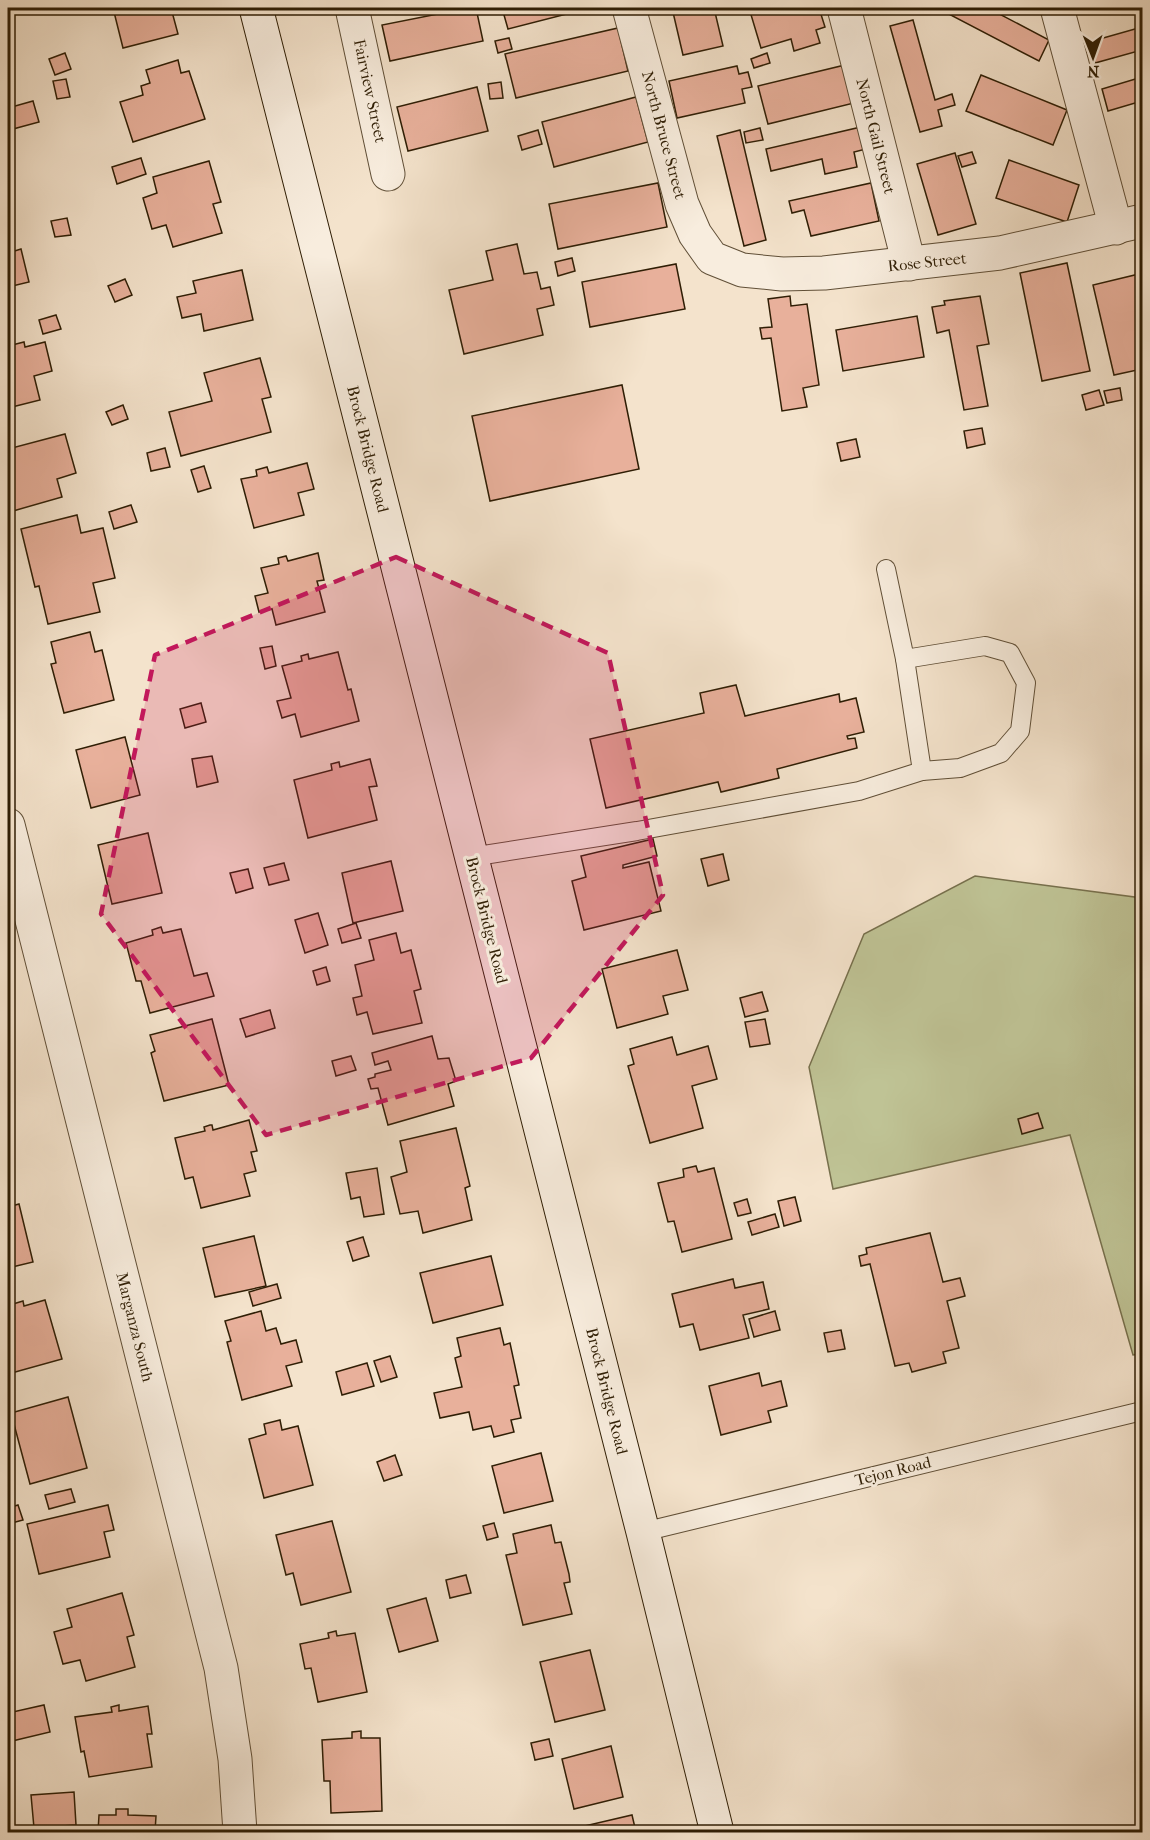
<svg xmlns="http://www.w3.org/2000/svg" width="1150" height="1840" font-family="'IM FELL French Canon',serif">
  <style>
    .green { fill: #bfc395; stroke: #77704d; stroke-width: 1.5 }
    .building { fill: #e8b09b; stroke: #2f1e05; stroke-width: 1.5 }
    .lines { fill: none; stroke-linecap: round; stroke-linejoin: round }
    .lane-casing { stroke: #604f37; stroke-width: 20 }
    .street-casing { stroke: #604f37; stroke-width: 35 }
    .secondary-casing { stroke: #2f1e05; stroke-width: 35 }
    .lane { stroke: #f8edde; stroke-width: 18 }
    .street { stroke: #f8edde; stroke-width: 33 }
    .secondary { stroke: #f8edde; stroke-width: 33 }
    .marked { fill: #c2185b; fill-opacity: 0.2; stroke: #c2185b; stroke-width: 4.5; stroke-dasharray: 12 8; stroke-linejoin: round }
    .labels { text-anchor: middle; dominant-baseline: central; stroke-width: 6; stroke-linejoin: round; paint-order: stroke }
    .street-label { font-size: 16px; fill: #2f1e05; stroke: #f8edde }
  </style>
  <rect width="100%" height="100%" fill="#f4e3cc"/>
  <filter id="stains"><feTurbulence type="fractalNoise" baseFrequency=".00333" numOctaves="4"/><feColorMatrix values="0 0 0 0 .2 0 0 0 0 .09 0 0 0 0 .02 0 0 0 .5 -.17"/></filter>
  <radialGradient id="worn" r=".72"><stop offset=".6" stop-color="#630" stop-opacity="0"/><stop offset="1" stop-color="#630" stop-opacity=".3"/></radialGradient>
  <polygon class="green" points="975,876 1142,898 1142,1354 1133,1355 1070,1135 833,1189 809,1067 864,934"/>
  <g class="building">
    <polygon points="113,8 171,8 178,34 123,48"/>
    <polygon points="468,8 476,8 483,41 390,61 382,25"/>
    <polygon points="502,8 590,8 508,29"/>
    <polygon points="672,8 714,8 723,46 683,55"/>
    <polygon points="749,8 819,8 825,27 816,30 820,43 794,51 791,39 761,48"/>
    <polygon points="942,8 988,8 1049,40 1039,61 941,10"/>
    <polygon points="913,20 935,100 952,94 955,105 938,110 942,126 920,132 890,26"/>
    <polygon points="1142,27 1142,50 1095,63 1089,42"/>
    <polygon points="618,28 628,71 516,98 505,54"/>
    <polygon points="509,38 512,49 498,53 495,41"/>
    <polygon points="65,53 71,69 55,75 49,59"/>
    <polygon points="767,53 770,63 754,68 751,59"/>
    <polygon points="178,60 181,73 189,71 205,119 133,142 120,102 143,95 141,86 150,83 146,70"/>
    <polygon points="845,65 854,103 768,124 758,86"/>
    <polygon points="737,66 739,74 748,72 752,87 742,89 745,103 677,118 669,81"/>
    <polygon points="981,75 1067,110 1053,145 966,111"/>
    <polygon points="1142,77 1142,101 1108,111 1102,89"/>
    <polygon points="66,79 70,97 57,99 53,81"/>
    <polygon points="501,82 503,98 490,99 488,84"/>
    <polygon points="477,87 488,131 408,151 397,107"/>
    <polygon points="636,97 648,142 554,167 542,122"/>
    <polygon points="33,101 39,122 13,129 8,108"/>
    <polygon points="861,127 866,149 854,152 857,167 825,174 822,159 771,171 766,149"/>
    <polygon points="760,128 763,140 746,143 744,132"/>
    <polygon points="538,130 542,144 522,150 518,136"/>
    <polygon points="740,130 766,240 744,246 717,136"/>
    <polygon points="972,152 976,163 962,167 958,156"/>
    <polygon points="955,153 976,224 938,235 917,164"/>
    <polygon points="141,158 146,174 117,184 112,167"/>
    <polygon points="1009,160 1079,185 1067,222 996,198"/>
    <polygon points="209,161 220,199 221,202 213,204 222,233 173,247 166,225 152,229 143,198 157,193 153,177"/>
    <polygon points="658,183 667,227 558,249 549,204"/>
    <polygon points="871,183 879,221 811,236 804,210 792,213 789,201"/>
    <polygon points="67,218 71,235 55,237 51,221"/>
    <polygon points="517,244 524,274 537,272 541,289 550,287 554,305 537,309 543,335 464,354 449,290 493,280 486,251"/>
    <polygon points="21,249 29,282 8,287 12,304 8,305 8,253"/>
    <polygon points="572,258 575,271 558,276 555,262"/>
    <polygon points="1067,263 1090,371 1042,381 1020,273"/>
    <polygon points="676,264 685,309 590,327 582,282"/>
    <polygon points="242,270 253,320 204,331 201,314 182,318 177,297 196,293 193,281"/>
    <polygon points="1139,274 1142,289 1142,369 1114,375 1093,285"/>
    <polygon points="125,279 132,295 115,302 108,286"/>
    <polygon points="790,296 791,306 807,304 819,385 803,388 807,407 782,411 771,338 762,339 760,328 772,327 768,299"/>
    <polygon points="980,296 989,344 977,346 988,406 964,410 949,330 937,333 932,307 945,305 944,301"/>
    <polygon points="56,315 61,329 43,334 39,320"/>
    <polygon points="917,316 924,357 843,371 836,330"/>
    <polygon points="24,342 25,347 45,342 52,371 34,376 40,400 8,408 8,346"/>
    <polygon points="260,358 271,397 262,399 271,432 181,456 169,412 212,401 204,373"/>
    <polygon points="622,385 639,469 490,501 472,416"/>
    <polygon points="1120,388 1122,400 1107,403 1104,391"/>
    <polygon points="1099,390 1104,405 1086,410 1082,395"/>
    <polygon points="123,405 128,419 112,425 106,412"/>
    <polygon points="982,428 985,444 967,448 964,431"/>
    <polygon points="65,434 76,473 57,479 62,497 13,511 8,492 8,449"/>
    <polygon points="856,439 860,457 841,461 837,443"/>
    <polygon points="165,448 170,467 151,471 147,453"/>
    <polygon points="307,463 314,489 298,493 304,515 254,528 241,479 257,476 256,470 267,467 269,473"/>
    <polygon points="204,466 211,488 198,492 191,470"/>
    <polygon points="131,505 137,522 114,529 109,512"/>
    <polygon points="77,515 81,533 103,528 115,578 93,583 100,612 48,624 39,586 35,587 21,529"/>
    <polygon points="318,553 324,580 317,581 325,612 276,625 272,609 259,612 255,596 268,593 261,568 279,564 278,558 286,556 288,561"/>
    <polygon points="90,632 95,652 102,650 114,700 64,713 51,664 56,663 51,642"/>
    <polygon points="272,646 276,666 265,669 260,648"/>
    <polygon points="338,652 348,690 351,689 359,721 301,737 295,714 282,718 277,701 291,698 282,666 302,661 301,656 308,654 309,659"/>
    <polygon points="736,685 745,716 839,694 840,702 856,698 864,732 847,736 848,739 855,738 857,748 777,769 779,778 721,792 718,782 606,808 590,739 704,713 700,693"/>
    <polygon points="201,703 206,722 185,728 180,709"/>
    <polygon points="125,737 140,795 91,808 76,750"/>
    <polygon points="212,756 218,782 197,787 192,759"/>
    <polygon points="370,759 377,786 369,787 377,820 308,838 294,780 332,770 331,764 339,762 340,767"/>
    <polygon points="148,833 162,893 112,904 98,845"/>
    <polygon points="653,839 657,856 623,865 623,868 649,862 661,911 584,930 572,881 586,877 581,856"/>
    <polygon points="723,854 729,880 708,886 701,859"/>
    <polygon points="391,861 403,911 353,923 342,873"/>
    <polygon points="284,863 289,880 269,885 264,868"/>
    <polygon points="248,869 253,888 236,893 230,873"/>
    <polygon points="318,913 328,945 305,953 295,920"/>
    <polygon points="356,923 361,938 342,943 338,929"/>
    <polygon points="161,927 163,933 181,929 194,976 207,973 214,996 150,1013 141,981 136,981 126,943 153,935 152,930"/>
    <polygon points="396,933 401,953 411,950 421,989 414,991 422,1023 373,1034 367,1012 357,1015 353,998 362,996 355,965 374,960 369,940"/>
    <polygon points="677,950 688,990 663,996 668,1014 617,1028 602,969"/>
    <polygon points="326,967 330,981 317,985 313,971"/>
    <polygon points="762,992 768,1011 745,1017 740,998"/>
    <polygon points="270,1010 275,1028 246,1037 240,1019"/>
    <polygon points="212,1019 229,1085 164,1101 151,1053 155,1051 150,1035"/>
    <polygon points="765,1019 770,1044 750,1047 745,1022"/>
    <polygon points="432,1036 438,1059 449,1058 456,1081 448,1084 454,1106 388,1125 378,1088 371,1089 368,1079 375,1077 375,1074 391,1070 388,1061 375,1065 372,1053"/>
    <polygon points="672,1037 677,1055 708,1046 717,1079 692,1086 703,1128 650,1143 628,1066 634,1064 630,1049"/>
    <polygon points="351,1056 356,1070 336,1076 332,1061"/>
    <polygon points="1038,1113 1043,1128 1022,1134 1018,1119"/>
    <polygon points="249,1120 257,1151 251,1152 256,1171 244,1174 250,1196 201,1208 193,1177 185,1179 175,1138 205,1131 204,1127 210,1125 212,1125 213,1130"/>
    <polygon points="456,1128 470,1186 465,1188 472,1220 423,1233 418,1211 400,1214 391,1177 407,1172 400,1141"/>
    <polygon points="696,1166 698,1172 714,1168 732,1239 682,1252 674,1221 668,1222 658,1183 684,1177 683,1169"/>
    <polygon points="377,1168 384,1214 364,1217 360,1197 351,1199 346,1173"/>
    <polygon points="795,1197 801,1221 784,1226 778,1201"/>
    <polygon points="747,1199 751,1213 738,1216 734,1203"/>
    <polygon points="19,1204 33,1262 8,1268 8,1207"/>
    <polygon points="775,1214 779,1227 752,1235 748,1222"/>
    <polygon points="930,1233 943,1282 960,1278 965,1296 947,1301 959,1348 943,1352 946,1363 912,1372 909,1363 895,1366 870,1264 861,1266 859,1256 867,1254 866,1248"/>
    <polygon points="254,1236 266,1286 215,1297 203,1248"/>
    <polygon points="363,1237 369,1256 353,1261 347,1242"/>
    <polygon points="491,1256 503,1305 433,1323 420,1273"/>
    <polygon points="733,1279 735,1288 763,1282 769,1309 743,1315 749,1338 700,1350 693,1324 680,1327 672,1294"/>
    <polygon points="277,1284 281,1298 253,1306 249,1292"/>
    <polygon points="45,1300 62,1359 8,1374 8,1309 14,1307 13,1304 23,1301 24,1306"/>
    <polygon points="261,1311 266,1331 276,1328 281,1344 296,1340 302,1362 286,1366 292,1386 242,1400 227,1342 231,1341 225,1321"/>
    <polygon points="775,1311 780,1330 754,1337 749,1319"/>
    <polygon points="500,1328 504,1345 510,1343 519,1385 514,1386 521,1418 511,1420 514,1432 494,1437 491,1426 473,1430 469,1412 440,1418 434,1393 462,1387 455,1358 461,1356 457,1338"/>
    <polygon points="841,1330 845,1349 828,1352 824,1333"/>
    <polygon points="390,1356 397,1377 381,1382 374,1361"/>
    <polygon points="367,1363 374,1386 342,1395 336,1372"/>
    <polygon points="759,1373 762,1386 781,1381 787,1406 768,1411 771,1422 721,1435 709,1386"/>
    <polygon points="68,1397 87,1468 30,1484 11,1413"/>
    <polygon points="280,1420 282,1430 298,1426 313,1485 264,1498 249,1439 266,1434 264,1424"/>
    <polygon points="541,1453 553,1501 504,1513 492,1466"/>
    <polygon points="395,1455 402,1475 384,1481 377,1462"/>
    <polygon points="71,1489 75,1502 49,1509 45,1495"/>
    <polygon points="18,1505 23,1520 8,1524 8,1508"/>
    <polygon points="108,1505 114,1530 104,1532 110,1557 39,1574 27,1524"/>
    <polygon points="332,1521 351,1592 301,1605 293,1573 286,1575 276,1535"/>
    <polygon points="494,1523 498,1537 487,1540 483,1526"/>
    <polygon points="551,1525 555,1543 561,1542 569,1574 570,1582 564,1583 572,1614 523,1625 506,1555 517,1553 513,1534"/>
    <polygon points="466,1575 471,1593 450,1598 446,1580"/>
    <polygon points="122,1593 134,1635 127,1637 135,1667 86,1681 80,1660 63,1664 54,1632 72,1627 67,1609"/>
    <polygon points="426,1598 438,1641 399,1652 387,1609"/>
    <polygon points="336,1631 337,1636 355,1633 367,1692 318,1702 311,1668 305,1669 300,1644 329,1638 328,1633"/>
    <polygon points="590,1650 605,1710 555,1722 540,1662"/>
    <polygon points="44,1705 50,1732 8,1742 8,1713"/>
    <polygon points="119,1705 119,1711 148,1706 152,1734 147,1734 152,1767 89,1777 84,1751 81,1752 75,1717 112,1712 111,1707"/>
    <polygon points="361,1731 361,1738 380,1738 382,1811 331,1813 330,1781 324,1781 322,1740 352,1738 352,1732"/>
    <polygon points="549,1739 553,1756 535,1760 531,1743"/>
    <polygon points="611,1746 623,1797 574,1809 562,1759"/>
    <polygon points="74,1792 76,1825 34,1828 31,1795"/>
    <polygon points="116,1809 128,1809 128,1815 156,1816 155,1832 98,1832 99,1815 116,1815"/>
    <polygon points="632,1815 636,1832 577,1832 576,1828"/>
  </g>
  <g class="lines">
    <g class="lane-casing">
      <g id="lane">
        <polyline points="905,659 985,646 1010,653 1026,683 1020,731 1001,753 960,768 922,771"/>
        <polyline points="471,857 637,831 859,791 922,771 905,659 886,569"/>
        <polyline points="643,1532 1142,1411"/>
      </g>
    </g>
    <g class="street-casing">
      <g id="street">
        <polyline points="352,8 388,174"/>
        <polyline points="629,8 682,204 695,234 712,258 742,270 782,274 824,273 1000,253 1142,221"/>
        <polyline points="844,8 909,264"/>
        <polyline points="1057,8 1116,228"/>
        <polyline points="8,825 221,1668 235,1759 240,1832"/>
      </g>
    </g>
    <g class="secondary-casing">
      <polyline id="secondary" points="256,8 643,1532 717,1832"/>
    </g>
    <use href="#lane" class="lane"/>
    <use href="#street" class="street"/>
    <use href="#secondary" class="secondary"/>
  </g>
  <path class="marked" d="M396,557L608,653L663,895L531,1058L266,1135L101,914L155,655Z"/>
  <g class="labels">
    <g class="street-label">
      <text transform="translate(370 91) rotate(78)">Fairview Street</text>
      <text transform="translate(664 135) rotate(75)">North Bruce Street</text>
      <text transform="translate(876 136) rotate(76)">North Gail Street</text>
      <text transform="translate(927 262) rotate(-6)">Rose Street</text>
      <text transform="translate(368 449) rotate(76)">Brock Bridge Road</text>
      <text transform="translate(487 920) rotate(76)">Brock Bridge Road</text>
      <text transform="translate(135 1327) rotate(76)">Marganza South</text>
      <text transform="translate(607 1391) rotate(76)">Brock Bridge Road</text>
      <text transform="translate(893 1471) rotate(-14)">Tejon Road</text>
    </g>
  </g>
  <rect width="1150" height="1840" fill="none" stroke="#f4e3cc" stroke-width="30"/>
  <rect x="9" y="9" width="1132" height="1822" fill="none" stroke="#2f1e05" stroke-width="3"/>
  <rect x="15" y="15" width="1120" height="1810" fill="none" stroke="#2f1e05" stroke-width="1.5"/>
  <g transform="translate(1093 57) rotate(179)" stroke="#f8edde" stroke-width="4.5" paint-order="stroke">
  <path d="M0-4.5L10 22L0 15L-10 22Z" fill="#2f1e05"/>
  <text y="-9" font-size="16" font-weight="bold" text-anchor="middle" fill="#2f1e05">N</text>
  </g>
  <rect width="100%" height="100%" filter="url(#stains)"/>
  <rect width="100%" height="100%" fill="url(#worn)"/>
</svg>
